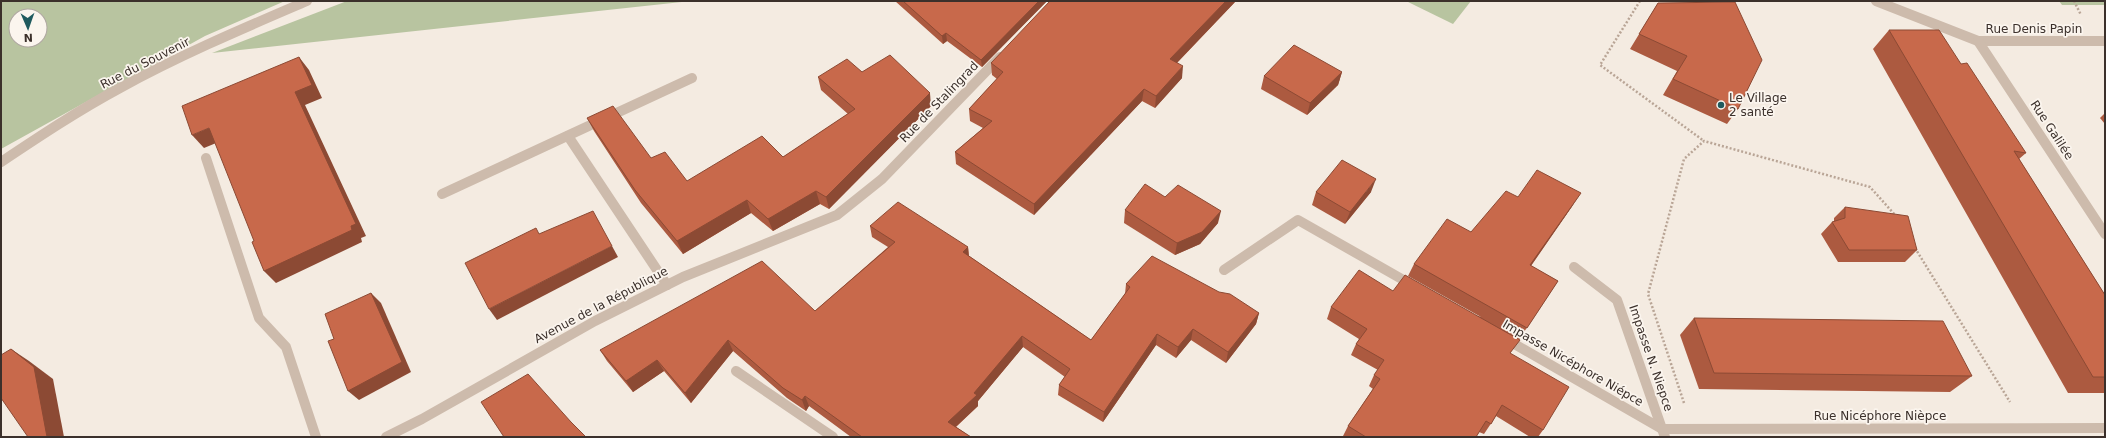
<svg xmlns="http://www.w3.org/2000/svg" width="2106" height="438" font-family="'DejaVu Sans',sans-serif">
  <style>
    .green { fill: #b8c4a0; fill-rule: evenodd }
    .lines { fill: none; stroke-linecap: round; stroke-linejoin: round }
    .path { stroke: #b9a596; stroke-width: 2.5; stroke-dasharray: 2 2; stroke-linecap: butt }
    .service { stroke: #cdbbac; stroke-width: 10 }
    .minor { stroke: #cdbbac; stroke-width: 10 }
    .tertiary { stroke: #cdbbac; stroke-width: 10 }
    .wall { fill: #ac5a40 }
    .shaded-wall { fill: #8c4a34 }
    .building { fill: #c8694b; stroke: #8c4a34 }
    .poi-dot { fill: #1f5a5e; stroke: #fbf5ee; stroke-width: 1.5 }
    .labels { text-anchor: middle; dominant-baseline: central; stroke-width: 3.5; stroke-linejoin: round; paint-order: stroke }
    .street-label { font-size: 12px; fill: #3b302b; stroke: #fbf5ee }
    .poi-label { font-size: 12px; fill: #3b302b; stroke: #fbf5ee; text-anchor: start }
  </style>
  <rect width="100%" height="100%" fill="#f4ebe1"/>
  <g class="green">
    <path d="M1,1H285L205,36L1,149ZM16,16H40V40H16Z"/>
    <polygon points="347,1 691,1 212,53"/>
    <polygon points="1406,1 1471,1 1453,24"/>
    <polygon points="2059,1 2105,1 2105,5 2062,5"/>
  </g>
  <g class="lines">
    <g class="path">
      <polyline points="1640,1 1600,65 1704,141"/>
      <polyline points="2074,1 2081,15"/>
      <polyline points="1915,248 2010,402"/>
      <polyline points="1684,403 1648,294 1684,159 1704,141 1870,187 1896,216"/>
    </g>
    <polyline class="service" points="206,158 259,318 286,347 316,437"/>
    <g class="minor">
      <polyline points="1876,1 1978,41 2105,41"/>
      <polyline points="1978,41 2105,234"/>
      <polyline points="568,136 667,285"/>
      <path d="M1,162C40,136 79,110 120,88C180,55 244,28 307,1"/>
      <polyline points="442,194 692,78"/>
      <polyline points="1574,267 1617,300 1662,429"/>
      <polyline points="1224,270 1298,220 1414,286"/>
      <polyline points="1504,338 1662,429"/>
      <polyline points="736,371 833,437"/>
      <polyline points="1665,437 1662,429 2105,428"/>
    </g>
    <polyline class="tertiary" points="386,437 422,419 595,321 683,277 837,215 882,179 1000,57"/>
  </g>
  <g class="wall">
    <polygon points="895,1 1047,1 982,67 947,41 943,44"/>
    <polygon points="1235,2 1177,63 1182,78 1155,108 1142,101 1034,215 956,164 955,152 983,128 970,121 969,109 997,79 992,75 991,63"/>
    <polygon points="1658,3 1738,109 1727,124 1663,95 1677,71 1630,49"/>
    <polygon points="1889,30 1961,64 2026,153 2019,159 2105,295 2105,393 2068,393 1873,49"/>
    <polygon points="862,72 931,106 829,209 820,204 773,231 751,213 683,254 641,203 594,131 587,118 687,181 783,157 848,114 821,90 818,77"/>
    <polygon points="1342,72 1338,85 1307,115 1261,89 1264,76"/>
    <polygon points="2105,113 2105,124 2100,118"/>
    <polygon points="1316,192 1371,192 1345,224 1312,205"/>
    <polygon points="1165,197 1218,223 1200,244 1175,255 1124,223 1125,210"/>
    <polygon points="1518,197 1573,205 1531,266 1558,281 1510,353 1543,430 1538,437 1530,437 1496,416 1484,434 1479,432 1476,437 1345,437 1343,436 1348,426 1373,389 1369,386 1374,375 1378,370 1351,355 1356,344 1359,339 1327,319 1331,307 1393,291 1481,317 1408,276 1414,264 1471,232"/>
    <polygon points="1845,207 1917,250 1905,262 1838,262 1821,234 1832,222 1834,222 1834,218"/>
    <polygon points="870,226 968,247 969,256 1091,340 1125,294 1126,284 1259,313 1256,324 1226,363 1191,340 1176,358 1156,345 1103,422 1058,395 1059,385 1065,377 1023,347 978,401 978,406 956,427 971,437 851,437 809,406 806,411 787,398 733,351 691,403 664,371 633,392 607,361 600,350 815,311 888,247 872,237"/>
    <polygon points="1694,318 1972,376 1950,392 1699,389 1680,335"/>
  </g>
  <g class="shaded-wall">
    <polygon points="1039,1 1047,1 982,67 981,60"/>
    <polygon points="1226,1 1235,1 1235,2 1168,72 1170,59"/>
    <polygon points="946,33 947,41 943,44 942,36"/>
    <polygon points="299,57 309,70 322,98 305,105 366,236 361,238 362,242 276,283 264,271 295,92"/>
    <polygon points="1183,66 1182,78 1155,108 1156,96"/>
    <polygon points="1342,72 1338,85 1307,115 1310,103"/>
    <polygon points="1144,89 1142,101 1034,215 1034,204"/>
    <polygon points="930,93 931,106 829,209 826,197"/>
    <polygon points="209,128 221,141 204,148 192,135"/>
    <polygon points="1376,179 1371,192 1345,224 1350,212"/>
    <polygon points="816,191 820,204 773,231 768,219"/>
    <polygon points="1581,193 1573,205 1523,277 1530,265"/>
    <polygon points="747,200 751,213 683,254 677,241"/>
    <polygon points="1221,211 1218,223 1200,244 1175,255 1177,243"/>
    <polygon points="612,246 618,257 497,320 489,309"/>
    <polygon points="968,247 969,259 963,252"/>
    <polygon points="371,293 381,303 411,372 359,400 348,391"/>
    <polygon points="1259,313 1256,324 1226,363 1228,352"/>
    <polygon points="1193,329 1191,340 1176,358 1178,347"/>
    <polygon points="1157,334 1156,345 1103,422 1104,412"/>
    <polygon points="1022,336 1023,347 978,401 978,406 950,432 948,422"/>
    <polygon points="728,340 733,351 691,403 685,393"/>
    <polygon points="11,349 29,361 53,379 64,437 47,437"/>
    <polygon points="657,360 664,371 633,392 626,381"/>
    <polygon points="805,396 809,406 806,411 802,400"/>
  </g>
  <g class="building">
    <polygon points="903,1 1039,1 981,60 946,33 942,36"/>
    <polygon points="1050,1 1226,1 1170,59 1183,66 1156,96 1144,89 1034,204 955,152 992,121 969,109 1003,72 991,63"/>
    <polygon points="1735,2 1762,60 1738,109 1673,79 1687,56 1639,34 1658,3"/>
    <polygon points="1889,30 1939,30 1961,64 1967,63 2026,153 2014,151 2105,295 2105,377 2093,377"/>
    <polygon points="1294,45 1342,72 1310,103 1264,76"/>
    <polygon points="890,55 930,93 826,197 816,191 768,219 747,200 677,241 635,190 587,118 613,106 651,158 665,152 687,181 762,136 783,157 855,109 818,77 847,59 862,72"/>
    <polygon points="299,57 312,85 295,92 356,224 351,226 352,230 264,271 252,242 254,241 209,128 192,135 182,106"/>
    <polygon points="1342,160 1376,179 1350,212 1316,192"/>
    <polygon points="1537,170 1581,193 1530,265 1558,281 1527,328 1414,264 1447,219 1471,232 1506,191 1518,197"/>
    <polygon points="1145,184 1165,197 1178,185 1221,211 1202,232 1177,243 1125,210"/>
    <polygon points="898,202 968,247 963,252 1091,340 1130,287 1126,284 1152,256 1219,292 1230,294 1259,313 1228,352 1193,329 1178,347 1157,334 1104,412 1059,385 1070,369 1022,336 974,393 977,395 948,422 971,437 862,437 805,396 802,400 783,388 728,340 685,393 657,360 626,381 600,350 762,261 815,311 895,242 870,226"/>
    <polygon points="1845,207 1908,216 1917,250 1849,250 1832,222 1845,218"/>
    <polygon points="593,211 612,246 489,309 465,263 536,228 539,234"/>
    <polygon points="1359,270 1393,291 1405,275 1520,340 1510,353 1569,387 1543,430 1502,405 1491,424 1486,421 1476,437 1366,437 1348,426 1380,379 1374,375 1384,360 1356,344 1367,329 1331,307"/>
    <polygon points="371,293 402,362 348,391 328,341 334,339 325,314"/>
    <polygon points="1694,318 1943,321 1972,376 1714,373"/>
    <polygon points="11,349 34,367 47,437 28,437 1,398 1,355"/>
    <polygon points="528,374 571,422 586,437 504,437 481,402"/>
  </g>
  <circle class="poi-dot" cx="1721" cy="105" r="4"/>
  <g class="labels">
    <g class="street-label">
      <text x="2034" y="29">Rue Denis Papin</text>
      <text transform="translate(145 63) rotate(-27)">Rue du Souvenir</text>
      <text transform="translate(939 102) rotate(-46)">Rue de Stalingrad</text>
      <text transform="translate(2052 130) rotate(57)">Rue Galilée</text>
      <text transform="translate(601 305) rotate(-28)">Avenue de la République</text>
      <text transform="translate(1651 358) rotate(71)">Impasse N. Niepce</text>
      <text transform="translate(1573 363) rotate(30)">Impasse Nicéphore Niépce</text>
      <text x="1880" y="416">Rue Nicéphore Nièpce</text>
    </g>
    <g class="poi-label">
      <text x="1729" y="98">Le Village<tspan x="1729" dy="14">2 santé</tspan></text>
    </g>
  </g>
  <rect width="2106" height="438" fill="none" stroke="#3b302b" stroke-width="4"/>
  <g transform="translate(28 28) rotate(178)"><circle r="19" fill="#fbf5ee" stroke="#aea6a0"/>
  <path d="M0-3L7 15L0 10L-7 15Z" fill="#1f5a5e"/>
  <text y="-6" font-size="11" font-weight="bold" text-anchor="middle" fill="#3b302b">N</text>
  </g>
</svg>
